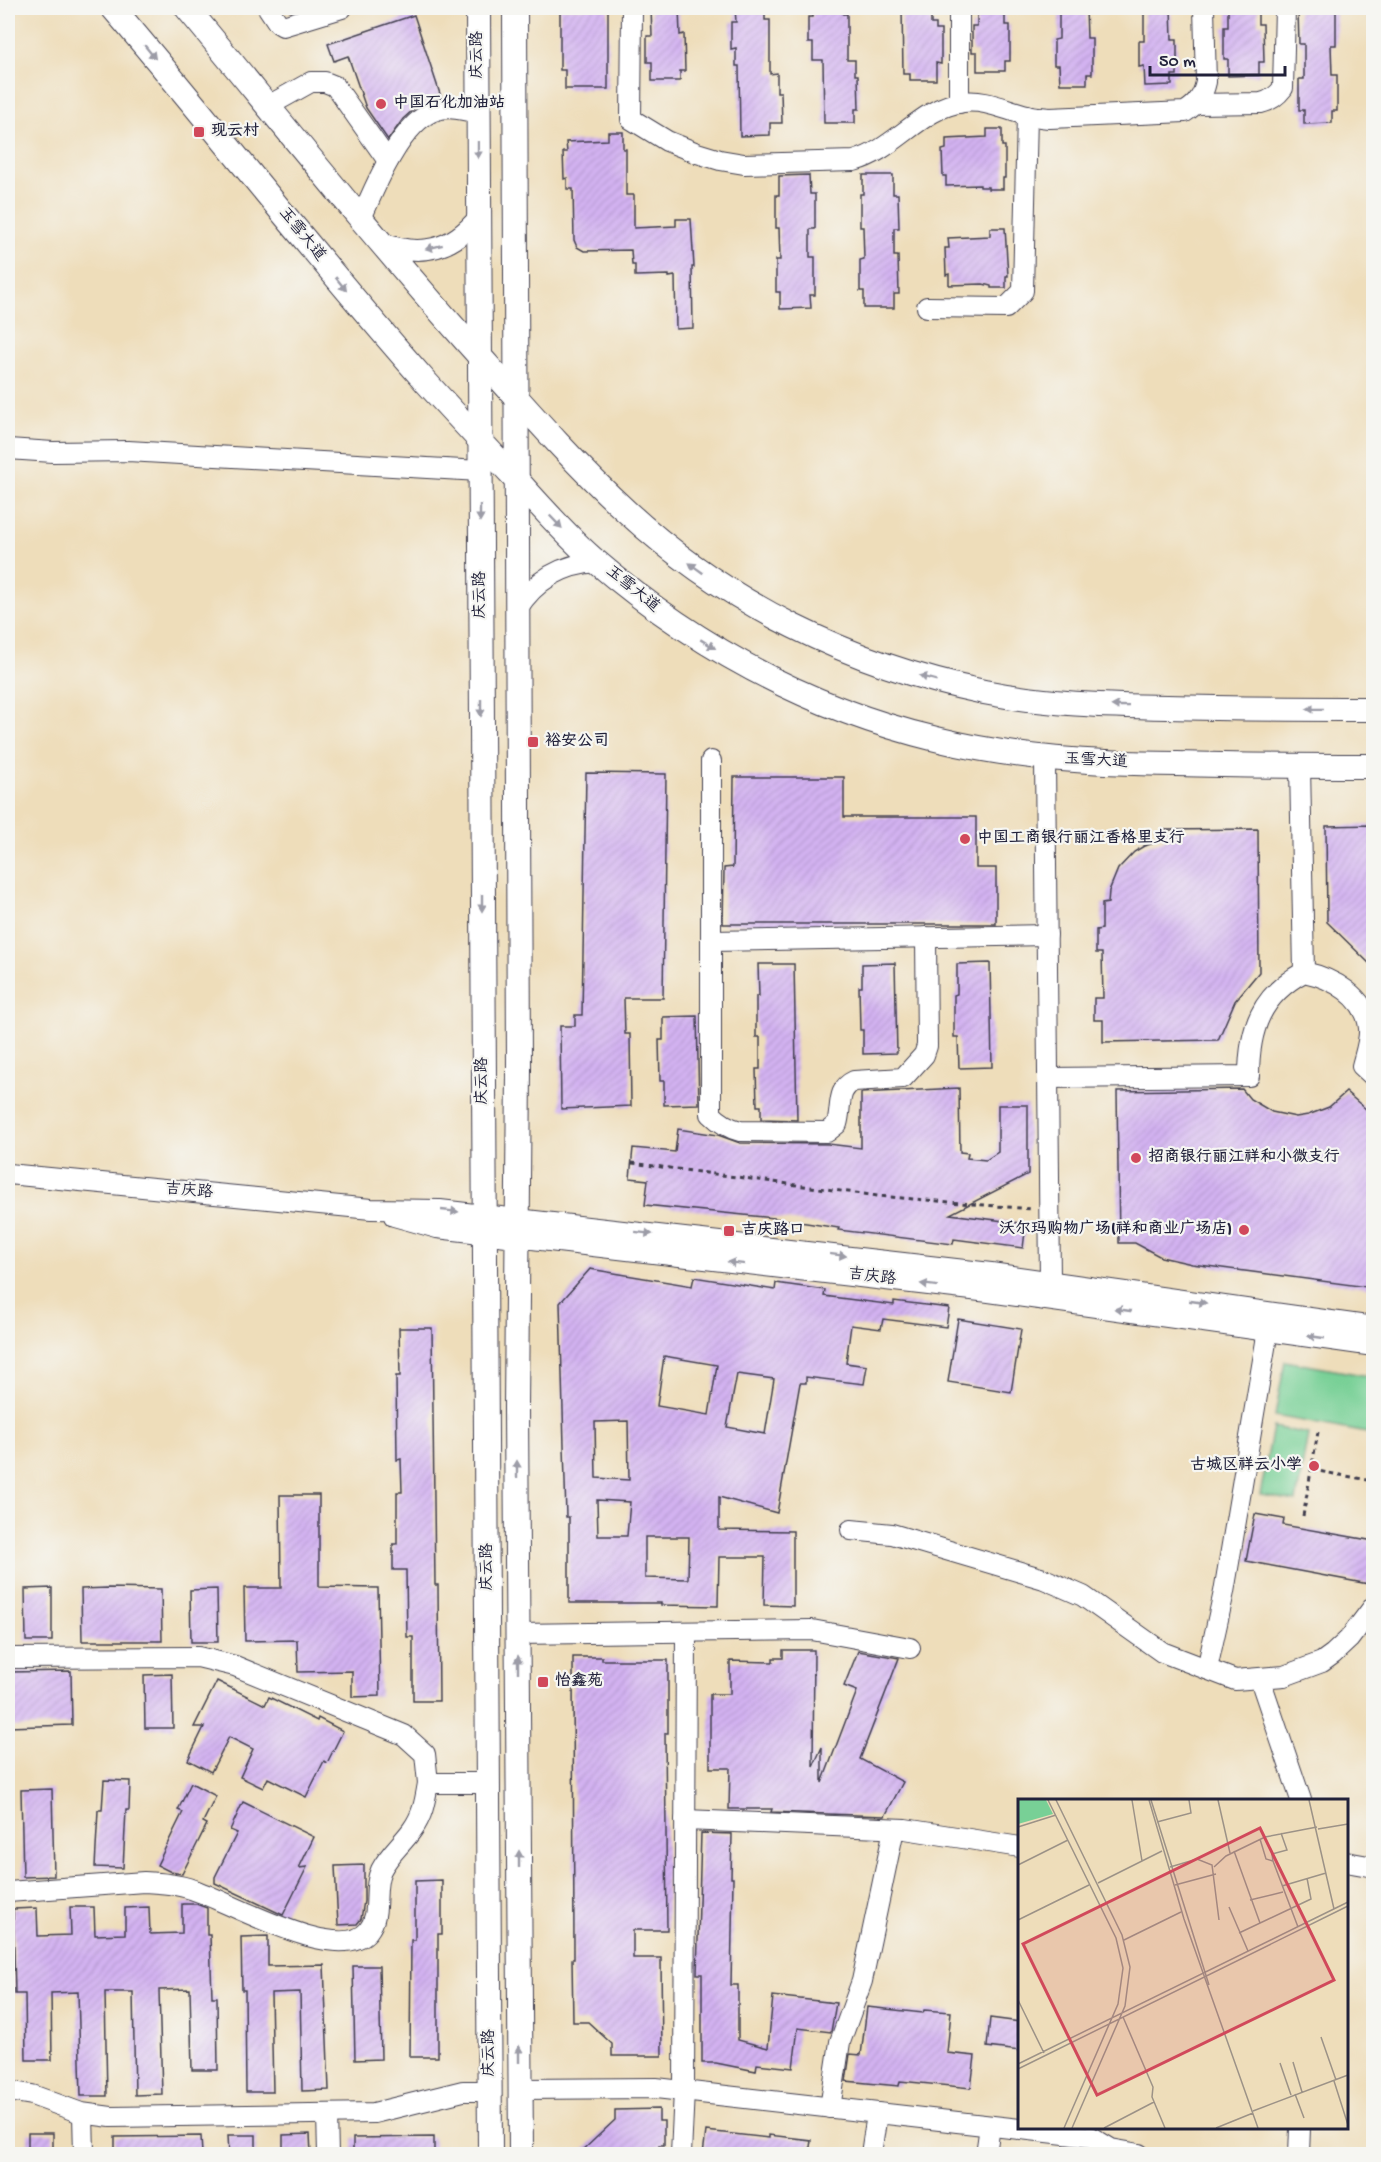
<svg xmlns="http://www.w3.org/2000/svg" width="1381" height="2162" font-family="'Gochi Hand','LXGW WenKai TC',sans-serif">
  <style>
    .pitch { fill: #78d096; stroke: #4d7968; stroke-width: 1.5 }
    .building { fill: url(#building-hatch); fill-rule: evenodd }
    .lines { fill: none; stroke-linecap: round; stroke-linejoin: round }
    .minor-casing { stroke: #413e4e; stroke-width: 22 }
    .major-casing { stroke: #413e4e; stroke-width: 26 }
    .path { stroke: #413e4e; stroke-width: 3; stroke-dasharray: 4.5 4.5; stroke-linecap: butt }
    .minor { stroke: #fff; stroke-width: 20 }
    .major { stroke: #fff; stroke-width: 24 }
    .oneway { fill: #9c9ca7 }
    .poi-dot { fill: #d1495b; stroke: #f6f6f2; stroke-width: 2 }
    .labels { text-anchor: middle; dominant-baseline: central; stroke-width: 4.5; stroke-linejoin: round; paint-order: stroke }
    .street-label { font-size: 16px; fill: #22223b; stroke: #f6f6f2 }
    .poi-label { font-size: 16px; font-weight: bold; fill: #22223b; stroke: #f6f6f2; text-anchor: start }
    .inset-road { fill: none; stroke: #9c9287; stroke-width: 1.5 }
    .view { fill: #d1495b; fill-opacity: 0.15; stroke: #d1495b; stroke-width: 3 }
    .inset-edge { fill: none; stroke: #22223b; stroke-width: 3 }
  </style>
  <defs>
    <pattern id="building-hatch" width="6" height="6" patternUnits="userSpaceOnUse" patternTransform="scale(1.5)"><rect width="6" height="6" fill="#d3b2f1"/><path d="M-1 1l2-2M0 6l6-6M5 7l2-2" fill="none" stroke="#b599d0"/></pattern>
  </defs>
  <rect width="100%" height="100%" fill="#f6f6f2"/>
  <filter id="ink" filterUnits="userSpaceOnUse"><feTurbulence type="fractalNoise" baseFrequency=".0167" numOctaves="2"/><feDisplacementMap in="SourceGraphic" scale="12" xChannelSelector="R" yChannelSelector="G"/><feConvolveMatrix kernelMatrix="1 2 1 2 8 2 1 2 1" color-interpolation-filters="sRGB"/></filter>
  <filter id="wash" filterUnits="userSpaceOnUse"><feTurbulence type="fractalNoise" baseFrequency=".008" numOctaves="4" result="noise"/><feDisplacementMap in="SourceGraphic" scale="24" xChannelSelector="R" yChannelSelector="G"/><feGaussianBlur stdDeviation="1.35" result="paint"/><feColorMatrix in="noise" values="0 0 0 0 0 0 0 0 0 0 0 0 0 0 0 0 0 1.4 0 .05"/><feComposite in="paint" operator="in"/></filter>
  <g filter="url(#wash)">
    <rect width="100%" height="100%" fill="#eeddba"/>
    <g class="pitch">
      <polygon points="1285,1361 1373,1377 1373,1434 1275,1416"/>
      <polygon points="1273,1427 1308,1434 1296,1501 1260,1495"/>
    </g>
    <g id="blocks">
      <g class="building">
        <polygon points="560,8 608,8 608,89 565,89 565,70 560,70"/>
        <polygon points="651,8 679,8 680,35 684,34 685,71 680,71 680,81 652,81 652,62 647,62 647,36 652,36"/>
        <polygon points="735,8 765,8 765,20 770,20 770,74 777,73 777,92 781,92 782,123 770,123 770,135 740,136 739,66 736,66 736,48 731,49 731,22 736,22"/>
        <polygon points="813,8 843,8 843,14 847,14 847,60 855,60 855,75 858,75 859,109 855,109 855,123 824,123 823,60 813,60 813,43 808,43 808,17 813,17"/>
        <polygon points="902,8 931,8 931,24 936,24 936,30 941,30 941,64 936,63 936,80 910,80 910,74 903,74"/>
        <polygon points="977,8 1005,8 1005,25 1010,25 1010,61 1005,61 1005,71 977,71 977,52 972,52 972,26 977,26"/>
        <polygon points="1059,8 1086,8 1087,38 1092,38 1092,74 1087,74 1087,84 1060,84 1059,65 1054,65 1054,40 1059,39"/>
        <polygon points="1144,8 1171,8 1172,39 1177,39 1177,75 1172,75 1172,85 1145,86 1144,66 1139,67 1139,41 1144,41"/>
        <polygon points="1228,8 1258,8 1258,24 1263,24 1264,62 1259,62 1259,75 1228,76 1228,59 1224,59 1224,27 1228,27"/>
        <polygon points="1303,8 1331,8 1331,9 1336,9 1336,45 1331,45 1332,75 1337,75 1337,111 1332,111 1332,123 1304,124 1304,110 1299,110 1299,79 1304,79 1304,44 1299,44 1298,11 1303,11"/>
        <polygon points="414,15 441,97 432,99 416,107 403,119 388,140 366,108 348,56 334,61 328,44"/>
        <polygon points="987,129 1002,129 1002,146 1005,146 1005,178 1003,178 1003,189 988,189 988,187 980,187 980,185 946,186 946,176 943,176 942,150 946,149 946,139 987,137"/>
        <polygon points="608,132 623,132 623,149 626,149 626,195 634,195 634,228 676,226 676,219 691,219 694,267 692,267 693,328 676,329 675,276 669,277 669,275 635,276 635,265 632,265 631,250 584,251 577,247 574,240 573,189 567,189 567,178 564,179 563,152 567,152 566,142 608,140"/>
        <polygon points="809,175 810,194 815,194 815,229 810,229 810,257 815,257 815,295 810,295 811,308 780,309 780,292 776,292 776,260 780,260 779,228 776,228 776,195 779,195 779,176"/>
        <polygon points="863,175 893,175 893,194 898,194 899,228 894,228 894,256 898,256 899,294 894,294 894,308 864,308 864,291 860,291 860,260 864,259 863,227 860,227 860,194 863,194"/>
        <polygon points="990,228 1005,228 1008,276 1006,276 1006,288 991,288 991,286 983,284 949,285 949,274 946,275 945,248 949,248 948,238 990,236"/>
        <polygon points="586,773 666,774 663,998 624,998 625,1034 630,1034 631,1106 561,1109 560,1026 575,1026 575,1015 582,1015"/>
        <polygon points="734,777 844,777 844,817 976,817 976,868 996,868 996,924 723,924 724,868 733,867"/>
        <polygon points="1374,825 1374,968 1327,922 1326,826"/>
        <polygon points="1258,829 1259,972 1235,1001 1218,1040 1103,1042 1103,1020 1094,1020 1094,998 1103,998 1102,953 1096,953 1096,930 1102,929 1102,904 1108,903 1109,891 1118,869 1134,852 1144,846 1165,840 1165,830"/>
        <polygon points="895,963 897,1053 863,1054 863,1030 860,1030 859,987 862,987 862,964"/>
        <polygon points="990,963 992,1067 959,1068 958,1037 954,1037 954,995 957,994 957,964"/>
        <polygon points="758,964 794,964 797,1120 761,1119 761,1106 757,1106 756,1069 760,1069 760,1037 756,1037 756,996 759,996"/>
        <polygon points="697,1016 699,1104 664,1105 664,1081 660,1081 659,1040 663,1040 663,1017"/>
        <polygon points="959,1088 960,1152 968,1153 967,1158 986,1160 998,1152 998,1105 1028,1105 1028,1174 950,1214 1026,1224 1023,1248 954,1239 953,1244 838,1230 839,1228 774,1218 645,1205 648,1180 630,1178 633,1148 675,1152 678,1129 718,1135 740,1143 828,1144 861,1148 861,1093"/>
        <polygon points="1242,1089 1250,1099 1272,1112 1296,1117 1308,1115 1329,1107 1346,1092 1374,1116 1374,1288 1192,1264 1161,1257 1135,1243 1119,1243 1117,1091"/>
        <path d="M590,1269L692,1286L694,1277L775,1290L776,1283L825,1290L824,1296L894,1305V1301L949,1308L946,1327L883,1319L881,1329L851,1325L846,1363L867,1366L864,1384L806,1377V1383H800L777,1513L719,1497V1530L793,1531V1606L764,1605L765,1557H719L718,1606L661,1605V1603H569V1517H566L560,1303ZM664,1356L717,1365L709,1415L657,1406ZM737,1374L774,1379L765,1434L727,1427ZM628,1421L629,1480L596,1478L595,1422ZM597,1500L630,1502L627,1536H598ZM645,1537H689L688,1579L645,1578Z"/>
        <polygon points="958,1319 1021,1329 1011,1392 948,1382"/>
        <polygon points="399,1328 432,1328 435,1585 438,1585 439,1701 413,1701 413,1637 407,1637 406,1570 393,1570 393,1544 397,1544 397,1492 402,1492 401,1459 397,1460 396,1376 400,1376"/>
        <polygon points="280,1495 319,1495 319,1587 378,1588 380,1696 352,1697 352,1671 298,1672 297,1640 245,1641 244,1588 281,1588"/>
        <polygon points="1255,1514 1284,1519 1283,1525 1374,1541 1374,1585 1246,1561"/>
        <polygon points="52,1588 52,1641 26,1641 25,1589"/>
        <polygon points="108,1588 161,1589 162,1641 82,1641 81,1589"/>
        <polygon points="217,1589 218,1642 191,1642 190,1590"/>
        <polygon points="783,1650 814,1650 813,1767 822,1747 822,1783 857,1691 844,1686 858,1651 899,1658 860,1759 903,1782 885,1816 771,1812 772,1809 729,1809 730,1768 710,1768 710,1694 730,1694 730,1661 773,1662 773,1658 783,1658"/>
        <polygon points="573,1657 602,1657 602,1660 668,1660 668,1733 665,1733 667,1930 633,1930 633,1958 661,1958 662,2056 612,2056 612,2044 588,2022 573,2022 572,1959 574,1959"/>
        <polygon points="71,1671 72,1725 8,1727 8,1672"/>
        <polygon points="172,1674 173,1728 145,1728 144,1675"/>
        <polygon points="217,1681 265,1705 269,1697 317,1721 318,1718 343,1731 327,1763 324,1761 306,1797 268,1778 263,1788 240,1777 253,1749 229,1737 211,1772 188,1760 204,1727 194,1727"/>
        <polygon points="104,1780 130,1781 129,1810 126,1810 123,1868 95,1867 98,1810 102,1810"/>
        <polygon points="191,1783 216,1796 203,1822 207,1824 182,1874 171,1872 157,1865 183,1812 178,1810"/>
        <polygon points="52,1789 54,1876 23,1877 21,1790"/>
        <polygon points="243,1802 314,1837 299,1868 307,1867 283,1915 215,1883 215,1877 237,1833 230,1830"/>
        <polygon points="701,1833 732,1834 731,1878 733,1878 731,1985 738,1985 738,2040 768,2048 773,1996 836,2003 831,2032 798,2028 793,2068 757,2064 756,2071 716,2063 702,2063 702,1974 697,1974"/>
        <polygon points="364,1865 364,1901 361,1919 357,1924 338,1925 335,1866"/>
        <polygon points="442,1880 442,1934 438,1934 438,2057 410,2057 411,1940 415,1940 415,1881"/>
        <polygon points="182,1904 196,1904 207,1908 207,1935 210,1935 212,1997 217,1997 218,2070 192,2070 190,1989 159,1990 162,2094 135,2095 133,1992 105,1992 107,2096 81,2096 78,1992 51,1993 52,2060 26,2060 25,1994 15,1994 13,1909 37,1908 38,1936 71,1935 70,1907 94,1907 95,1935 125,1934 125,1908 149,1907 150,1934 182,1933"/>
        <polygon points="268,1936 268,1966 324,1965 329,2090 302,2091 300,1992 271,1993 273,2092 246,2092 245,1990 242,1990 241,1937"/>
        <polygon points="353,1966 379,1966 381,2059 355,2060"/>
        <polygon points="867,2007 923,2013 924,2010 951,2012 947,2053 975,2056 971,2088 900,2081 899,2086 846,2081 850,2054 861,2055"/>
        <polygon points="990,2018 1020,2022 1020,2051 987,2047"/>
        <polygon points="659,2109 659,2121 664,2121 664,2145 659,2145 659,2154 579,2154 615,2120 615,2110"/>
        <polygon points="706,2131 769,2138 769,2135 811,2140 809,2154 703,2154"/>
        <rect x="28" y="2133" width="25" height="21"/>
        <polygon points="310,2134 311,2154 283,2154 283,2135"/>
        <polygon points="228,2135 256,2135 256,2154 229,2154"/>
        <polygon points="201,2136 202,2154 115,2154 115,2137"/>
        <polygon points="434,2137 434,2154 353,2154 353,2138"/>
      </g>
    </g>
  </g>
  <g filter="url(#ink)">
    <use href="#blocks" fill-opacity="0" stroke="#413e4e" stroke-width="1.5"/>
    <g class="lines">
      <g class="minor-casing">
        <g id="minor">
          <polyline points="268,8 278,23 283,26 342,8"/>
          <path d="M632,8L631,119L667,141L697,153L720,160L744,164L854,161C895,150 921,107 963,102C985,99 1006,110 1027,115C1034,117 1042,117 1050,118L1185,112C1197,105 1203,96 1206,82L1204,8"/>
          <polyline points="959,8 959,103"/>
          <path d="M1196,104L1261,103C1270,101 1277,96 1283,88L1285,8"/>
          <polyline points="268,106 311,82 325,82 335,86 388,161"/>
          <path d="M361,219C374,188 402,120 437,110C450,106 465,110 478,113"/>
          <path d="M380,242C420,258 452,250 479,217"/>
          <polyline points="927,307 1006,308 1023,291 1027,115"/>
          <polyline points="8,449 53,452 128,451 480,471"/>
          <path d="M517,609C536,579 563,564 598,562"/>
          <polyline points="1045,759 1050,1281"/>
          <path d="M711,761V1114C720,1123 728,1128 740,1131L827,1132L837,1124C842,1108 836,1089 854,1081L903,1078L924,1055L927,1046L926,937"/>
          <polyline points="1300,766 1304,972"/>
          <polyline points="711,941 1047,935"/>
          <path d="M1048,1078L1249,1076C1249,1029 1261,995 1304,972C1332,978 1366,996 1369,1028C1370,1040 1365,1054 1362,1066L1374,1077"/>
          <polyline points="8,1174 371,1209 440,1210 991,1273 1374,1327"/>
          <polyline points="394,1216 437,1228 989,1292 1374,1346"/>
          <polyline points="851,1530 892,1534 1044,1579 1083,1596 1162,1652 1235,1680 1284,1676 1322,1662 1333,1654 1349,1639 1374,1606"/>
          <polyline points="517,1634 812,1630 910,1648"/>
          <polyline points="8,1658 198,1657 235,1666 404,1735 425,1754 428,1783 489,1783"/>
          <polyline points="1207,1669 1224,1592 1268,1330"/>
          <polyline points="1260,1679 1301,1800"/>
          <polyline points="685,1820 905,1829 1020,1847"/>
          <polyline points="1346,1862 1374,1867"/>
          <path d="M8,1892L144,1882C161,1883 178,1884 194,1890C228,1901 339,1966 368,1931C382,1914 372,1889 381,1870C389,1854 402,1844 412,1830C423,1815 425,1801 428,1783"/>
          <polyline points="520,2089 656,2088 1091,2137 1111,2149 1139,2154"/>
          <polyline points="8,2091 32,2095 81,2113 111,2117 374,2113 463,2091 490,2091"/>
          <polyline points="830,2108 840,2042 862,1981 894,1829"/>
          <polyline points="83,2114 84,2154"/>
          <polyline points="327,2114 328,2154"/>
          <polyline points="681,2154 684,2091 686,1632"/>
          <polyline points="871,2154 877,2114"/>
          <polyline points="986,2154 990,2126"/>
          <polyline points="1299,2154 1300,2128"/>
        </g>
      </g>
      <g class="major-casing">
        <g id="major">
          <path d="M113,8C218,131 317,259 425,381C455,414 485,446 516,479C540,506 565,534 592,558C692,644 807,708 936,739C1016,759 1095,763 1177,764C1243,766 1308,766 1374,766"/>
          <path d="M187,8C279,119 369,232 466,341C518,399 569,459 627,512C727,604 852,665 984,692C1045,704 1106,706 1167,707C1236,709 1305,709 1374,709"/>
          <polyline points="478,8 490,2154"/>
          <polyline points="515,8 519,1070 516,1408 521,2154"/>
        </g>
      </g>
      <g class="path">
        <polyline points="632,1163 878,1196 1032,1209"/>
        <polyline points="1312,1470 1374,1481"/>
        <polyline points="1303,1516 1318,1432"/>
      </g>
      <use href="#minor" class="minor"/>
      <use href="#major" class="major"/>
    </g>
    <defs><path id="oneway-solid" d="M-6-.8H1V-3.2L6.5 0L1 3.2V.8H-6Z" transform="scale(1.5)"/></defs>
    <g class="oneway">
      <use href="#oneway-solid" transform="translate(150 52) rotate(51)"/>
      <use href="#oneway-solid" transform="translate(478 150) rotate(90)"/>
      <use href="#oneway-solid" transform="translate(434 247) rotate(166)"/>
      <use href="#oneway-solid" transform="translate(341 284) rotate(51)"/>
      <use href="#oneway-solid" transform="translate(480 513) rotate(90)"/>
      <use href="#oneway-solid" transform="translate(556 522) rotate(46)"/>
      <use href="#oneway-solid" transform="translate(696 568) rotate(-144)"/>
      <use href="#oneway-solid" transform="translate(708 644) rotate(31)"/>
      <use href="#oneway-solid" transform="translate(928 678) rotate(-165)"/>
      <use href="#oneway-solid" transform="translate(1120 706) rotate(-179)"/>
      <use href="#oneway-solid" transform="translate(481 708) rotate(90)"/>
      <use href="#oneway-solid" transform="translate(1315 709) rotate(180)"/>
      <use href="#oneway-solid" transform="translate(482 903) rotate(90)"/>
      <use href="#oneway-solid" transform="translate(450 1211) rotate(6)"/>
      <use href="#oneway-solid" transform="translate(644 1233) rotate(7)"/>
      <use href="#oneway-solid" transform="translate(838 1255) rotate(7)"/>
      <use href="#oneway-solid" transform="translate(736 1263) rotate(-173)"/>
      <use href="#oneway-solid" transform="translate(929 1285) rotate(-173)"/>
      <use href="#oneway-solid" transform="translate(1198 1302) rotate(8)"/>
      <use href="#oneway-solid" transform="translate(1123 1310) rotate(-172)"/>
      <use href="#oneway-solid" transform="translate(1316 1337) rotate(-172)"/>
      <use href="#oneway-solid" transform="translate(517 1469) rotate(-90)"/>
      <use href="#oneway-solid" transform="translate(518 1664) rotate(-90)"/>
      <use href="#oneway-solid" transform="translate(519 1859) rotate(-90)"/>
      <use href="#oneway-solid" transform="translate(519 2054) rotate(-90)"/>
    </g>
  </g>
  <g class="poi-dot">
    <circle cx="381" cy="104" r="6"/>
    <rect x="193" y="126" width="12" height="12" rx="3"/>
    <rect x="527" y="736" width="12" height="12" rx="3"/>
    <circle cx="965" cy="839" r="6"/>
    <circle cx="1136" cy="1158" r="6"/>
    <circle cx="1244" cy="1230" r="6"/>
    <rect x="723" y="1225" width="12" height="12" rx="3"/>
    <circle cx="1314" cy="1466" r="6"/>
    <rect x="537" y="1676" width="12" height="12" rx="3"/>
  </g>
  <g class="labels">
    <g class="street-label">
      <text transform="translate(478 55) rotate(-90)">庆云路</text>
      <text transform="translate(301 235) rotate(51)">玉雪大道</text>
      <text transform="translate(632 590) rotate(39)">玉雪大道</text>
      <text transform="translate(481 595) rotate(-90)">庆云路</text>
      <text transform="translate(1096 762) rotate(3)">玉雪大道</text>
      <text transform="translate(483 1081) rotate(-90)">庆云路</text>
      <text transform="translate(189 1192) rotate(5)">吉庆路</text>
      <text transform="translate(872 1278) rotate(7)">吉庆路</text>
      <text transform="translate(488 1567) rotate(-90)">庆云路</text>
      <text transform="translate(490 2053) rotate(-90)">庆云路</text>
    </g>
    <g class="poi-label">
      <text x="393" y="104">中国石化加油站</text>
      <text x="211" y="132">现云村</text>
      <text x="545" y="742">裕安公司</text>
      <text x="977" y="839">中国工商银行丽江香格里支行</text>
      <text x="1148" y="1158">招商银行丽江祥和小微支行</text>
      <text x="1232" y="1230" text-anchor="end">沃尔玛购物广场(祥和商业广场店)</text>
      <text x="741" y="1231">吉庆路口</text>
      <text x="1302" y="1466" text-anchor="end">古城区祥云小学</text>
      <text x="555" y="1682">怡鑫苑</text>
    </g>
  </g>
  <g transform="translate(1018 1799)">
    <rect width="330" height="330" fill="#eeddba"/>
    <path d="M0,1H28L35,15L0,25Z" fill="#78d096"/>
    <path class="inset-road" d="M30,1L98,139L105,169L100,205L46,329M38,1L104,136L112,168L107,207L54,329M114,1L124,62M131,1L166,120L240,329M133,1L191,186M200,1L212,54M291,1L316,110M139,23L173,14L171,1M0,28L38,16M300,30L330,25M263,34L269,51L254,55L255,62L280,128M242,40L248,60L255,62M216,52L242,124M0,66L50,41M152,68L179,60L194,66L201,121M196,68L208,57L247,38L299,28M80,84L144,52M157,86L198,75M264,87L308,74M232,101L265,93M211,108L230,152M0,121L71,86M221,134L293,100L289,79M106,141L163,113M0,201L26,254M105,218L135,288L134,298L147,329M303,238L318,281M275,263L284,293M262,264L273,296M0,265L330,103M0,270L330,107M316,282L330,326M277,295L286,319M235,312L330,276M86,329L136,303M198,329L235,314"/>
    <path class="view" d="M242,29L316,181L79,296L5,145Z"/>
    <rect width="330" height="330" class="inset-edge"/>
  </g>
  <rect width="1381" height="2162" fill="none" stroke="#f6f6f2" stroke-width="30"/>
  <path d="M1150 66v9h135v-9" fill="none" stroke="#22223b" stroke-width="3"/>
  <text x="1159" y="66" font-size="18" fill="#22223b" stroke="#f6f6f2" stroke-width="4.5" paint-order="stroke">50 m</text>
</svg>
